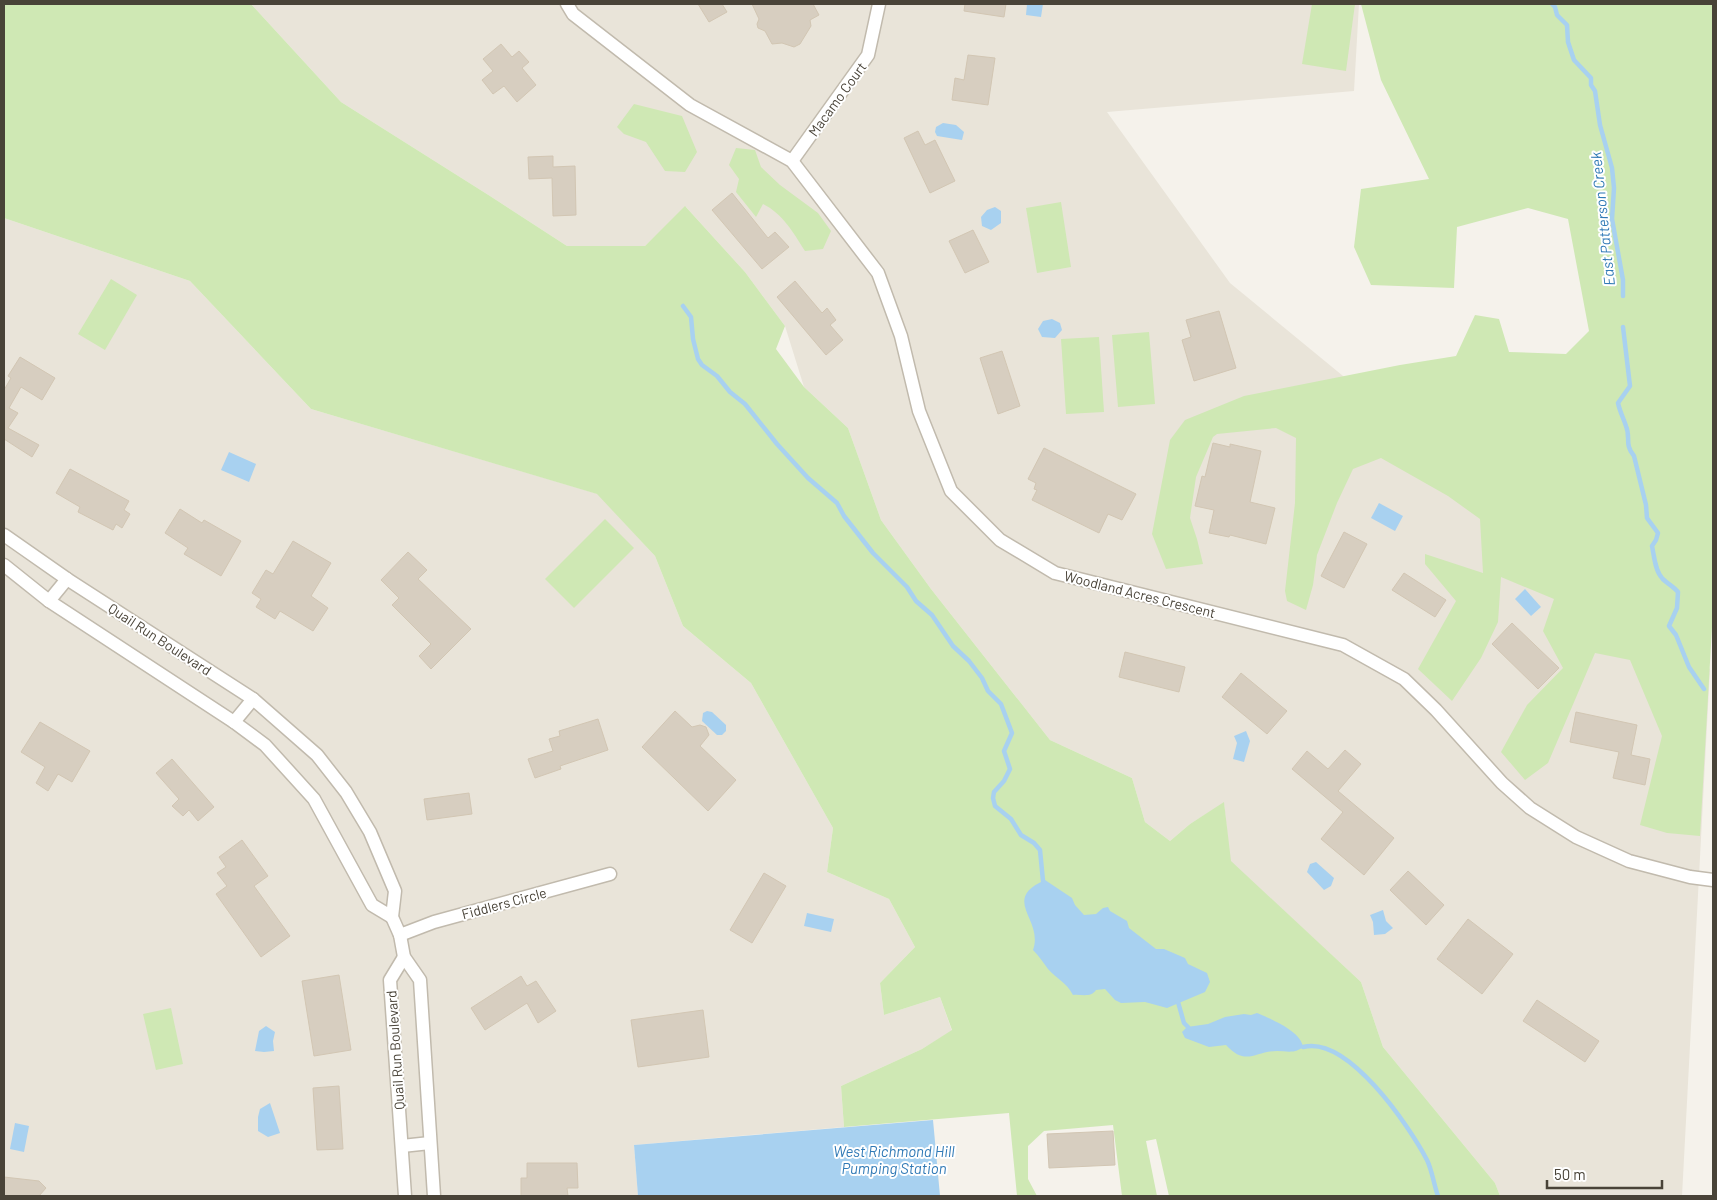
<svg xmlns="http://www.w3.org/2000/svg" width="1717" height="1200" font-family="Barlow,sans-serif">
  <style>
    .residential { fill: #e9e4d9 }
    .green { fill: #cfe8b4 }
    .water { fill: #a8d1f0 }
    .lines { fill: none; stroke-linecap: round; stroke-linejoin: round }
    .stream { stroke: #a8d1f0; stroke-width: 4.5 }
    .building { fill: #d7cec0; stroke: #d2c6b3 }
    .minor-casing { stroke: #c1baad; stroke-width: 15 }
    .minor { stroke: #fff; stroke-width: 12 }
    .labels { text-anchor: middle; dominant-baseline: central; stroke-width: 4; stroke-linejoin: round; paint-order: stroke }
    .street-label { font-size: 14px; fill: #494338; stroke: #fff }
    .water-label { font-size: 15px; font-style: italic; fill: #317ab6; stroke: #fff }
  </style>
  <rect width="100%" height="100%" fill="#f5f2eb"/>
  <g class="residential">
    <polygon points="251,4 1359,4 1354,91 1107,112 1230,283 1449,463 1710,669 1682,1196 1500,1196 1495,1183 1383,1047 1361,982 1230,861 1224,803 1190,824 1170,841 1145,822 1132,778 1050,740 931,589 881,520 848,428 804,387 785,326 745,272 686,207 645,246 567,246 490,196 341,102"/>
    <polygon points="4,218 190,281 311,409 598,494 655,556 683,626 751,683 833,828 827,872 889,899 915,947 880,983 884,1015 940,997 952,1031 922,1049 841,1086 844,1127 634,1145 638,1196 4,1196"/>
  </g>
  <g class="green">
    <polygon points="4,4 251,4 341,102 490,196 567,246 645,246 685,206 745,272 785,326 776,349 804,387 848,428 881,520 931,589 1050,740 1132,778 1145,822 1170,841 1190,824 1224,802 1231,861 1361,982 1383,1047 1495,1183 1500,1196 1169,1196 1156,1139 1146,1141 1157,1196 1122,1196 1113,1125 1044,1131 1028,1146 1028,1179 1037,1196 1017,1196 1009,1113 844,1127 841,1086 922,1049 952,1030 940,997 884,1015 880,983 915,947 889,899 827,872 833,828 751,683 683,626 655,556 597,494 311,409 190,281 4,218"/>
    <polygon points="1312,4 1355,4 1346,71 1302,64"/>
    <polygon points="1361,4 1713,4 1713,610 1700,836 1667,833 1640,825 1662,736 1630,660 1595,653 1548,763 1525,780 1501,752 1527,705 1563,668 1543,631 1554,599 1501,577 1498,622 1481,658 1452,701 1418,669 1456,601 1425,564 1425,554 1483,573 1480,519 1448,496 1381,458 1353,469 1337,503 1317,555 1313,585 1306,610 1287,601 1285,591 1295,503 1296,438 1276,428 1217,434 1213,437 1196,477 1190,518 1197,539 1203,564 1166,569 1152,534 1170,440 1185,420 1244,396 1400,365 1456,356 1475,315 1499,319 1509,352 1566,354 1589,331 1568,219 1528,208 1457,227 1454,288 1371,285 1354,247 1361,189 1429,179 1381,80"/>
    <polygon points="634,104 682,116 697,152 685,172 665,171 646,142 624,134 617,127"/>
    <path d="M736,148L755,150L761,167L780,185L818,213L831,231L823,249L805,251C793,232 783,214 763,204L756,217L736,192L739,179L729,165Z"/>
    <polygon points="1061,202 1071,267 1037,273 1026,208"/>
    <polygon points="111,279 137,295 105,350 78,334"/>
    <polygon points="1149,332 1155,404 1118,407 1112,335"/>
    <polygon points="1099,337 1104,412 1066,414 1061,339"/>
    <polygon points="605,519 634,548 574,608 545,579"/>
    <polygon points="171,1008 183,1064 156,1070 143,1014"/>
  </g>
  <g class="water">
    <polygon points="1027,4 1043,4 1041,17 1026,15"/>
    <polygon points="943,123 956,125 964,132 962,140 937,136 935,132 936,127"/>
    <polygon points="995,207 1001,211 1001,223 991,230 982,226 981,217 987,210"/>
    <polygon points="1052,319 1060,323 1062,330 1055,338 1042,337 1038,329 1043,321"/>
    <polygon points="229,452 256,464 249,482 221,470"/>
    <polygon points="1379,503 1403,516 1395,531 1371,518"/>
    <polygon points="1525,589 1541,607 1531,616 1515,599"/>
    <polygon points="707,711 712,712 726,725 726,731 722,735 717,735 702,721 703,713"/>
    <polygon points="1246,731 1250,741 1244,762 1233,759 1237,743 1234,736"/>
    <polygon points="1316,862 1334,878 1331,886 1324,890 1307,872 1310,864"/>
    <path d="M1045,880L1072,898L1075,905L1084,915L1096,914L1103,908L1108,907L1110,911L1127,921L1129,928L1156,949H1164L1185,958L1188,964L1207,973L1210,982L1205,992L1167,1008L1145,1002L1121,1003L1115,1000L1105,989L1096,990C1091,998 1081,994 1073,995C1066,982 1057,979 1048,969C1043,962 1039,956 1033,950C1044,919 1000,900 1045,880Z"/>
    <polygon points="1383,910 1386,921 1393,928 1385,934 1374,935 1373,922 1370,915"/>
    <polygon points="807,913 834,919 831,932 804,926"/>
    <path d="M1257,1013C1271,1019 1301,1031 1303,1047C1295,1054 1286,1051 1277,1051C1255,1051 1246,1067 1226,1045L1209,1047L1185,1038L1182,1032L1187,1027L1208,1024L1225,1017L1244,1014L1251,1015Z"/>
    <polygon points="266,1026 275,1032 273,1041 274,1051 264,1052 255,1051 259,1031"/>
    <polygon points="270,1103 280,1133 268,1137 258,1131 258,1117 260,1109"/>
    <polygon points="933,1120 940,1196 638,1196 634,1145"/>
    <polygon points="15,1123 29,1126 24,1152 10,1149"/>
  </g>
  <g class="lines">
    <g class="stream">
      <polyline points="1552,4 1555,7 1557,15 1567,25 1568,42 1574,60 1591,78 1591,85 1595,91 1600,125 1612,168 1614,188 1612,219 1623,280 1623,296"/>
      <polyline points="683,306 691,317 693,339 698,359 702,365 717,376 730,392 745,404 777,444 808,478 837,503 844,516 873,553 907,587 916,601 932,615 953,646 969,661 982,678 988,691 1001,704 1012,733 1004,751 1010,769 1004,781 994,792 993,798 995,806 1011,819 1021,835 1034,843 1040,850 1043,881"/>
      <path d="M1623,327L1630,386L1618,403C1620,412 1623,417 1626,426C1631,438 1624,444 1634,456L1646,505L1647,518L1658,533L1656,540L1652,546C1654,555 1655,571 1662,578C1666,583 1673,586 1678,592L1677,608L1669,626L1676,635L1689,667L1704,689"/>
      <polyline points="1178,1002 1184,1023 1188,1027"/>
      <path d="M1303,1047C1348,1035 1409,1126 1427,1160C1432,1170 1434,1185 1438,1196"/>
    </g>
  </g>
  <g class="building">
    <polygon points="698,4 722,4 727,12 709,22"/>
    <polygon points="752,4 813,4 819,15 810,20 811,26 800,44 794,47 782,43 772,44 765,31 758,28 757,24 759,19"/>
    <polygon points="965,4 1006,4 1004,17 964,11"/>
    <polygon points="501,44 512,57 519,51 529,62 522,68 536,85 517,102 504,86 493,94 482,80 493,71 483,59"/>
    <polygon points="968,55 995,58 988,105 952,100 955,78 964,80"/>
    <polygon points="918,131 925,145 935,140 955,181 930,193 904,138"/>
    <polygon points="553,156 553,167 575,166 576,215 553,216 552,178 529,179 528,157"/>
    <polygon points="732,193 768,238 775,232 789,247 762,269 712,210"/>
    <polygon points="973,230 989,262 965,273 949,241"/>
    <polygon points="795,281 822,313 827,308 836,320 830,325 843,340 826,355 777,297"/>
    <polygon points="1219,311 1236,368 1194,381 1182,340 1191,337 1186,320"/>
    <polygon points="1002,351 1020,406 998,414 980,358"/>
    <polygon points="20,357 55,378 42,400 21,387 9,408 18,413 8,428 39,445 32,457 4,439 4,390 11,378 8,376"/>
    <polygon points="1213,443 1230,447 1230,444 1261,451 1250,502 1275,508 1266,544 1230,535 1229,537 1209,533 1214,510 1195,506 1202,476 1205,477"/>
    <polygon points="1044,448 1136,494 1122,520 1108,514 1099,533 1032,500 1037,490 1034,489 1036,483 1028,479"/>
    <polygon points="70,469 129,501 124,510 130,514 122,528 116,524 113,530 78,512 80,507 56,493"/>
    <polygon points="180,509 202,523 204,520 241,541 221,576 184,554 188,548 165,533"/>
    <polygon points="1344,532 1367,544 1344,588 1321,576"/>
    <polygon points="293,541 331,563 311,596 328,608 313,631 280,611 275,619 256,607 261,599 252,593 266,570 273,574"/>
    <polygon points="408,552 427,570 418,579 471,629 431,669 419,656 431,644 392,605 399,598 381,580"/>
    <polygon points="1404,573 1446,600 1435,617 1392,590"/>
    <polygon points="1512,623 1559,668 1538,689 1492,644"/>
    <polygon points="1125,652 1185,667 1179,692 1119,677"/>
    <polygon points="1241,673 1287,711 1267,734 1222,697"/>
    <polygon points="675,711 692,727 700,725 706,727 709,735 700,746 736,780 708,811 642,747"/>
    <polygon points="1576,712 1637,725 1631,755 1650,759 1645,785 1613,778 1619,752 1570,742"/>
    <polygon points="598,719 608,750 560,766 561,769 535,778 528,759 553,751 549,739 560,736 559,731"/>
    <polygon points="40,722 90,751 72,782 58,774 48,791 36,783 45,767 21,752"/>
    <polygon points="1345,750 1361,764 1338,791 1394,838 1364,875 1321,839 1343,812 1292,769 1307,751 1328,769"/>
    <polygon points="172,759 214,807 198,821 189,810 183,816 172,806 179,799 156,773"/>
    <polygon points="469,793 472,814 427,820 424,799"/>
    <polygon points="242,840 268,876 254,886 290,936 261,957 216,894 227,886 217,873 226,867 219,857"/>
    <polygon points="1408,871 1444,905 1426,925 1390,890"/>
    <polygon points="764,873 786,886 752,943 730,930"/>
    <polygon points="1468,919 1513,954 1482,994 1437,959"/>
    <polygon points="339,975 351,1050 314,1056 302,981"/>
    <polygon points="521,976 527,986 536,981 556,1011 538,1023 527,1003 485,1030 471,1008"/>
    <polygon points="1537,1000 1599,1041 1585,1062 1523,1021"/>
    <polygon points="703,1010 709,1057 638,1067 631,1020"/>
    <polygon points="339,1086 343,1149 317,1150 313,1088"/>
    <polygon points="1113,1131 1115,1165 1049,1168 1047,1134"/>
    <polygon points="527,1163 577,1163 578,1188 567,1188 568,1196 521,1196 521,1178 527,1178"/>
    <polygon points="4,1177 39,1181 46,1188 39,1196 4,1196"/>
  </g>
  <g class="lines">
    <g class="minor-casing">
      <g id="minor">
        <polyline points="567,4 573,14 690,105 792,161 878,273 901,336 919,411 951,491 1000,540 1055,573 1343,645 1404,679 1436,710 1502,783 1530,808 1576,837 1629,861 1690,877 1713,880"/>
        <polyline points="792,161 868,55 879,4"/>
        <polyline points="4,535 67,579 253,699 317,755 346,792 370,832 395,891 392,917 400,935 404,957 420,980 434,1196"/>
        <polyline points="4,565 49,601 234,722 265,745 314,799 372,905 392,917"/>
        <polyline points="49,601 67,579"/>
        <polyline points="234,722 253,699"/>
        <polyline points="400,935 434,922 610,874"/>
        <polyline points="404,957 390,980 405,1196"/>
        <polyline points="402,1146 430,1143"/>
      </g>
    </g>
    <use href="#minor" class="minor"/>
  </g>
  <g class="labels">
    <g class="street-label">
      <text transform="translate(837 99) rotate(-54)">Macamo Court</text>
      <text transform="translate(1140 594) rotate(14)">Woodland Acres Crescent</text>
      <text transform="translate(160 639) rotate(33)">Quail Run Boulevard</text>
      <text transform="translate(504 903) rotate(-15)">Fiddlers Circle</text>
      <text transform="translate(395 1050) rotate(-94)">Quail Run Boulevard</text>
    </g>
    <g class="water-label">
      <text transform="translate(1602 219) rotate(-96)">East Patterson Creek</text>
      <text x="894" y="1151">West Richmond Hill<tspan x="894" dy="17">Pumping Station</tspan></text>
    </g>
  </g>
  <rect width="1717" height="1200" fill="none" stroke="#494338" stroke-width="10"/>
  <path d="M1547 1180v8h115v-8" fill="none" stroke="#494338" stroke-width="2.5"/>
  <text x="1554" y="1180" font-size="15" fill="#494338" stroke="#ffffff" stroke-width="4" paint-order="stroke">50 m</text>
</svg>
